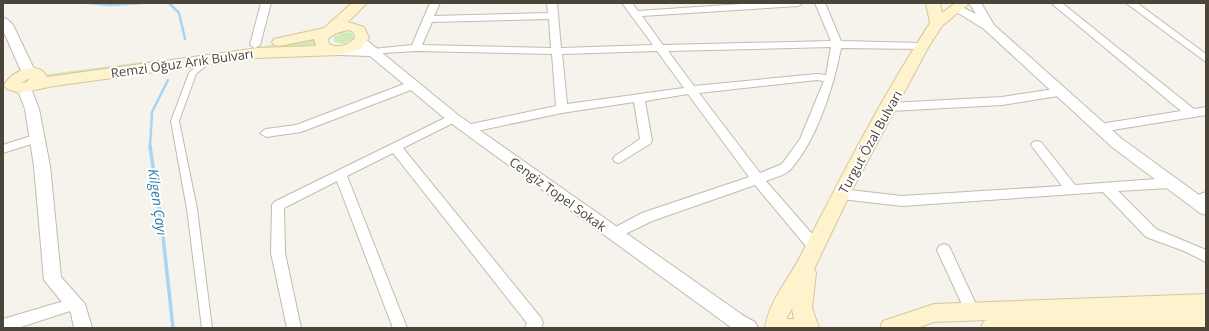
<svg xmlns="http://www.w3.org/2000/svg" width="1209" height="331" font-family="'Open Sans',sans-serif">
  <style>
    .green { fill: #d2eab5 }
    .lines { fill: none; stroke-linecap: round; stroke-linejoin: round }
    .stream-far1 { stroke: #a9d4f2; stroke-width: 2.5 }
    .stream { stroke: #a9d4f2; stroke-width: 3.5 }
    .pedestrian-casing { stroke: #c2bbae; stroke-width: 2 }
    .minor-casing { stroke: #c2bbae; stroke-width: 2 }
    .tertiary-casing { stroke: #c2bbae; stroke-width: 2 }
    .secondary-casing { stroke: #d6c79b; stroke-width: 2 }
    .pedestrian { fill: #fff; fill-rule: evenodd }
    .minor { fill: #fff; fill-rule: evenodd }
    .tertiary { fill: #fff; fill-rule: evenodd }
    .secondary { fill: #fff3cd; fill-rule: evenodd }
    .labels { text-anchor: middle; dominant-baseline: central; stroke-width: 4; stroke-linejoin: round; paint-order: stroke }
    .street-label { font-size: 13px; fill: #4b4439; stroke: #fff }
    .water-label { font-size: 14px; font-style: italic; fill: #2e7ab2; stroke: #fff }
  </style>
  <rect width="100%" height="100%" fill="#f6f3ec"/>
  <g class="green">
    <polygon points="343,32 352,33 354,38 343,44 334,42 334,37"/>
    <polygon points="319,36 316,45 254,49 254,48"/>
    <polygon points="166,59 166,60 47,79 49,74"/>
  </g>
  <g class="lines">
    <g class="stream-far1">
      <polyline points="87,3 110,5 143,3"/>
      <polyline points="169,3 179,13 185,39"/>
      <polyline points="150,147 152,112 168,80"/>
    </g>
    <polyline class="stream" points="150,146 163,236 173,328"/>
    <g class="pedestrian-casing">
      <polygon id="pedestrian" points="207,57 213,57 214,59 196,74 179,121 197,209 212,328 202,328 187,209 171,121 189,73"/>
    </g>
    <g class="minor-casing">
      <g id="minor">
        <polygon points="261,3 271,3 260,45 255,48 250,45"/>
        <path d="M430,3H440L434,16L548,13L547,3H557L561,48L653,45L622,3H632L638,11L756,3H803L798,6L642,16L663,45L831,41L815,3H825L841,41L922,43L927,46L922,49L841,48C834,85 817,140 791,169C786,175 773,178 766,181L820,243L822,247L820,251L815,252L810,251L755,185L652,221L615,239L610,238L608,234L610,230L642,213L749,177L688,94L645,101L652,141L650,144L619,163L615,162L613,159L615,156L640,139L634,102L562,113L467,133L463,132L461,129L463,126L467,125L556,106L552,54L416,51L369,54L368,52L369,50L373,49L412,45ZM549,19L551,48L422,45L432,22ZM831,47L826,75L817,74L694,86L668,51ZM657,51L684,88L567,104L562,54ZM817,80L824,81L800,139L782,164L760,173L699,93Z"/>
        <polygon points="1051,3 1062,3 1194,109 1206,107 1206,115 1100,132 1096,131 1094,128 1100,124 1181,111"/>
        <polygon points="1126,3 1137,3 1206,54 1206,62"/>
        <polygon points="412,81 417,85 416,88 301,132 266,137 260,133 266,129 296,125"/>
        <polygon points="1061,88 1065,89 1066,92 1065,95 1002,105 890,111 884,107 890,103 1002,97"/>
        <polygon points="453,114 459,118 457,121 403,148 541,318 543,323 541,328 525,328 527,323 393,153 347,176 407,328 393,328 337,181 284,208 285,253 301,328 287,328 271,253 272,205 274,202"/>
        <polygon points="37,134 43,138 41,141 3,153 3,145"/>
        <polygon points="1037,141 1041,142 1075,185 1170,178 1174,180 1176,183 1174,186 1170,188 1118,191 1156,229 1206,250 1206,262 1184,251 1146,237 1103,192 902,206 841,199 837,197 835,194 837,191 841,189 902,196 1062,186 1031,145 1033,142"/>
        <polygon points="1206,192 1206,202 1194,206 1190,204 1188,201 1190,198"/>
        <polygon points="944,244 949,246 979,311 977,316 972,317 967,316 965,311 937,250 939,246"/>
        <polygon points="74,298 79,300 81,304 79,308 18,328 3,328 3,319"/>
      </g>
    </g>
    <g class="tertiary-casing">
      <g id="tertiary">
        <polygon points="969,3 981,3 994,25 1122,139 1206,200 1206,215 1200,213 1112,147 984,29 950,8 956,4 976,14"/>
        <polygon points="3,18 7,19 13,25 36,73 34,76 24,76 22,73 3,30"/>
        <polygon points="360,37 364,38 458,115 744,316 755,322 758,328 732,328 448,121 370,56 338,55 332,51 338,47 360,48 354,41"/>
        <polygon points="24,84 29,85 31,88 39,109 50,166 61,277 85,304 92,328 74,328 71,313 44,280 34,166 25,109 17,88 19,85"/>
      </g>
    </g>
    <g class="secondary-casing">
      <g id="secondary">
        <path d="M352,3H367L348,22L364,27L369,38L360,49L339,55L257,58L54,86L20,93L7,89L4,85C11,71 39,59 47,77L257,48L316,46L314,39L279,46L274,45L272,42L274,39L324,28ZM350,30L354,33L355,38C348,45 339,49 329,44L328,39C334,33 341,31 350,30ZM30,78L27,82L21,83Z"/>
        <path d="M926,3H940L942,13L955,3H970L942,26L929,46L850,194L814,269L816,273L812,308L819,328H765C769,301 789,279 801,255C841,177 882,96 930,23ZM792,309L794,319H787V317Z"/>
        <polygon points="1206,294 1206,328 981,328 984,321 987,320 934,322 917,328 880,328 883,321 934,304"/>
      </g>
    </g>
    <use href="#pedestrian" class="pedestrian"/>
    <use href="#minor" class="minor"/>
    <use href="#tertiary" class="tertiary"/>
    <use href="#secondary" class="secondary"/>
  </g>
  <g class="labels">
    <g class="street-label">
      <text transform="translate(182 63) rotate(-8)">Remzi Oğuz Arık Bulvarı</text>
      <text transform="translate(870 142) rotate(-61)">Turgut Özal Bulvarı</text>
      <text transform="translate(558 194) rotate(36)">Cengiz Topel Sokak</text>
    </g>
    <g class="water-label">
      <text transform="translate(158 202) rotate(82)">Kilgen Çayı</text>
    </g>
  </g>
  <rect width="1209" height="331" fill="none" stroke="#4b4439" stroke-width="8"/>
</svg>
